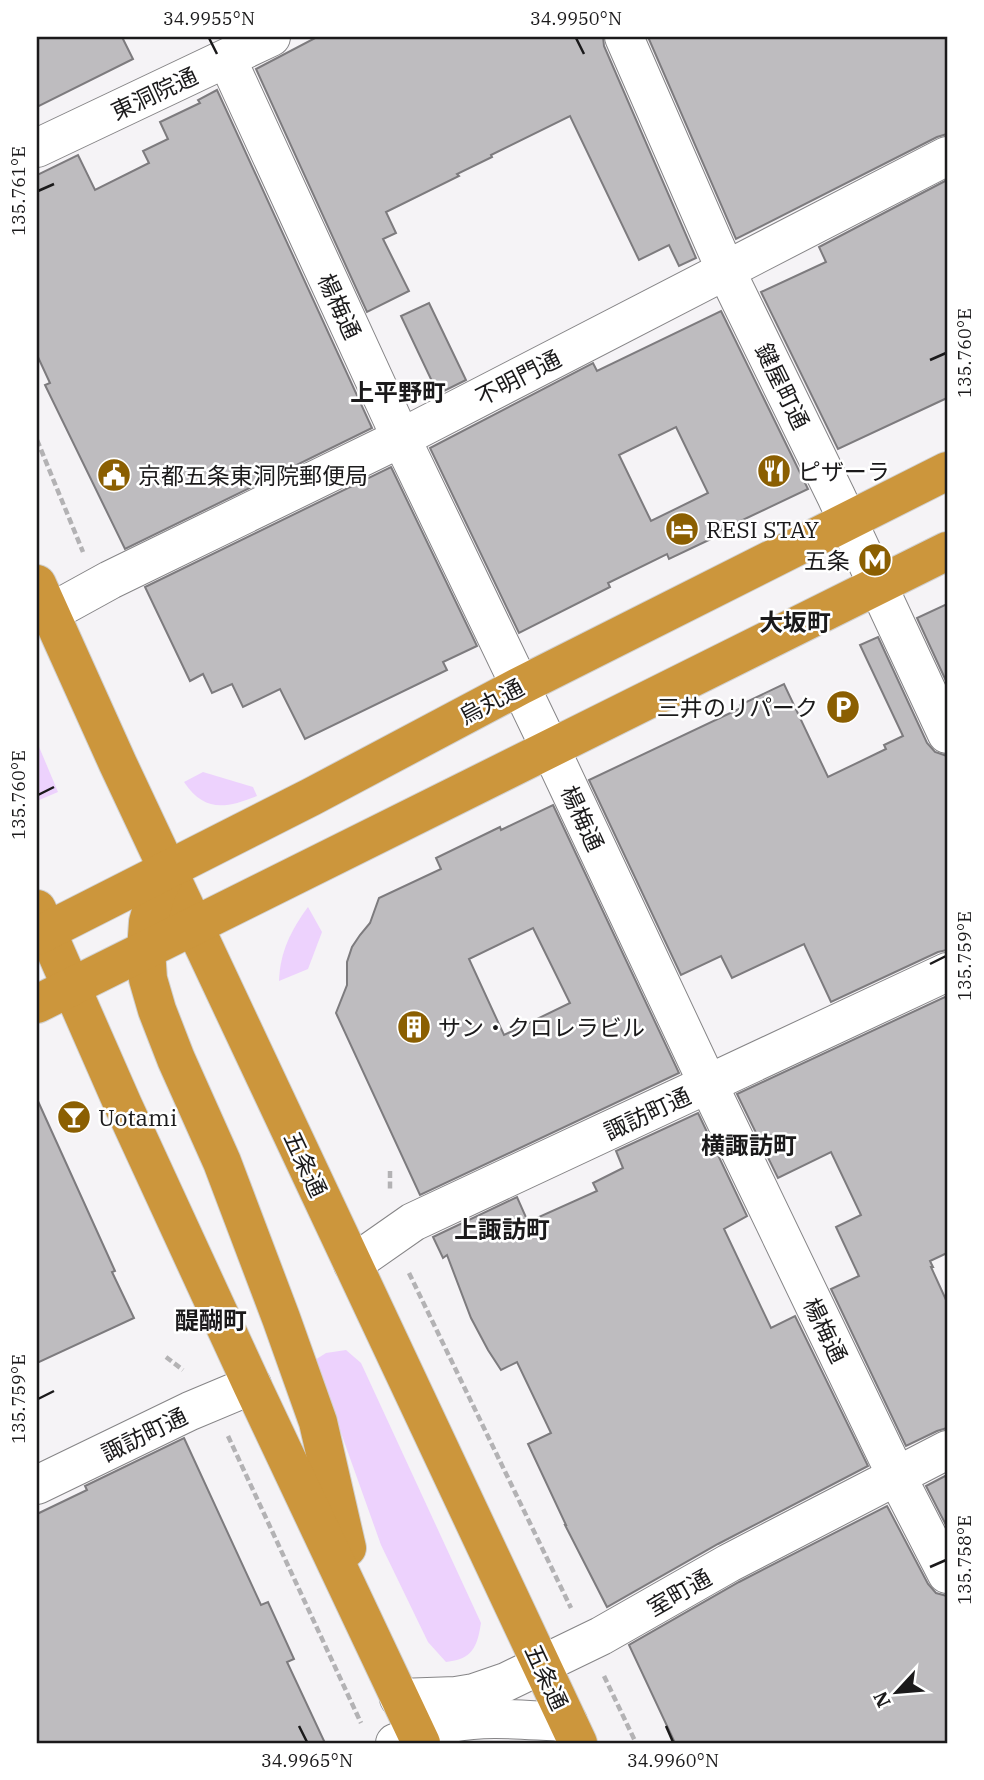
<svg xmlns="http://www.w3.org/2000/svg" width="984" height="1780" font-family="'IBM Plex Serif','Noto Sans JP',serif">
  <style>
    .green { fill: #edd2fd }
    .building { fill: #bebcbf; stroke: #7d7b7e; stroke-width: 2; fill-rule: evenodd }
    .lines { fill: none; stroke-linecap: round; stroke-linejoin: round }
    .minor-casing { stroke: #868587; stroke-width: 40 }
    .highway-casing { stroke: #d1d1d1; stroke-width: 40 }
    .path { stroke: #b3b2b4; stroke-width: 4.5; stroke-dasharray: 7 3.5; stroke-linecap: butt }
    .minor { stroke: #fff; stroke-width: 38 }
    .highway { stroke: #cc963c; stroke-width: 38 }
    .ticks { fill: none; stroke: #1b1a1b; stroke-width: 2.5 }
    .labels { text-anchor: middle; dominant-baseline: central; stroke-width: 5; stroke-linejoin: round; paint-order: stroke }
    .street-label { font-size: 23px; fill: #1b1a1b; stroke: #fff }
    .poi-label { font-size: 23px; fill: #1b1a1b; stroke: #fff; text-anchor: start }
    .neighbourhood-label { font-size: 24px; font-weight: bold; fill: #1b1a1b; stroke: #fff }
    .neatline { fill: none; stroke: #1b1a1b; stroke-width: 2.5 }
    .ticks-label { font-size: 18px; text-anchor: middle; fill: #1b1a1b }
  </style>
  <rect width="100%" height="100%" fill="#f5f3f6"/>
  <g class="green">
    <polygon points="37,742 58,792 37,801"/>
    <path d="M203,772L253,787L257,796C226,808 205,813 184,782Z"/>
    <path d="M308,907L322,932L308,969L279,981C280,952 291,930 308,907Z"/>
    <path d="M346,1350L361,1363L481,1623C477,1648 472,1659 446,1662L428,1642L381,1545L315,1360L326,1353Z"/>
  </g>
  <g class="building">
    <polygon points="37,37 122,37 133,59 37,107"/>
    <polygon points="317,37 603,37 604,46 696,258 679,266 669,245 639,260 570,116 491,155 492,157 457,174 459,176 386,212 396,233 383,239 409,291 367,312 256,69"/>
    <polygon points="648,37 947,37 947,134 937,137 736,239"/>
    <polygon points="217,90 372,428 125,549 45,385 50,383 37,355 37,175 78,155 95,190 149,163 143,151 168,139 160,122 200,103 198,100"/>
    <polygon points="947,180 947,398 838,449 761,292 826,262 819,247"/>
    <polygon points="429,303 466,380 438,394 401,316"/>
    <path d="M721,311L808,489L711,535L713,538L669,559L667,554L608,583L610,587L519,633L430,448L593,363L597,371ZM676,427L708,493L651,521L619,455Z"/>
    <polygon points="391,467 477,646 443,662 447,670 305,739 280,689 243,707 232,684 212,693 203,674 190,681 145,587"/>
    <polygon points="947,604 947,683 917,618"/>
    <polygon points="878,637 927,743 935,752 947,756 947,950 938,952 831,1002 804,944 732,978 721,956 681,975 589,780 741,708 740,705 784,684 828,777 886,749 884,745 903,736 860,645"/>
    <path d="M553,805L679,1073L420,1195L336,1013L347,985V962L352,947L360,935L370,923L379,898L441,869L436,858L500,827L501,830ZM533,928L570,1003L504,1035L469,959Z"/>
    <polygon points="947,996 947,1253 930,1261 933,1267 931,1267 947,1302 947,1428 937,1431 906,1446 831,1289 859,1276 836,1227 861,1215 831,1152 778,1178 737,1094"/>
    <polygon points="37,1099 115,1271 112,1272 134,1318 37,1363"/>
    <polygon points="698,1113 747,1216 724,1229 771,1328 795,1316 868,1466 718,1544 607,1607 565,1525 566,1525 528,1444 551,1433 517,1362 501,1370 488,1350 471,1318 447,1255 443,1258 433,1237 517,1197 528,1222 597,1191 593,1183 623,1168 616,1151"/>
    <polygon points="184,1438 261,1605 268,1602 294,1659 287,1662 325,1743 37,1743 37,1514 87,1490 85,1486"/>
    <polygon points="947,1475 947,1527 926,1486"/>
    <polygon points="887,1506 928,1584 936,1593 947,1596 947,1743 675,1743 629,1645 739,1582"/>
  </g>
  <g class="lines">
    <g class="minor-casing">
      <g id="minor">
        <polyline points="624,37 726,271 836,496 947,734"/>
        <polyline points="227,59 401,438 550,748 708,1084 896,1475 947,1574"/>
        <polyline points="37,148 271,37"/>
        <polyline points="50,613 110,580 401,438 947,156"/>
        <polyline points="353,1264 413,1222 947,972"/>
        <polyline points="37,1485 190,1411 252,1385"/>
        <polyline points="399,1698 456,1696 474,1693 506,1682 601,1636 729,1563 947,1450"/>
        <path d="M395,1743C414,1735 433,1727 452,1723C489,1715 530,1721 568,1722"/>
      </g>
    </g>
    <g class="highway-casing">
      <g id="highway">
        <polyline points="37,584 118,764 578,1743"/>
        <polyline points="169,869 157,890 148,922 146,950 148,979 157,1010 176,1059 222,1162 281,1318 318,1422 347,1548"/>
        <polyline points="37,909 123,1105 252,1385 421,1743"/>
        <polyline points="37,936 311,797 520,686 947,471"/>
        <polyline points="37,1004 947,551"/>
      </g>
    </g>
    <g class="path">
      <polyline points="37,440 83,552"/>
      <polyline points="390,1171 390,1191"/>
      <polyline points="409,1273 571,1608"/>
      <polyline points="166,1357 183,1370"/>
      <polyline points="228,1436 361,1723"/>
      <polyline points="604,1676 636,1743"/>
    </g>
    <use href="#minor" class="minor"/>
    <use href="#highway" class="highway"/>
  </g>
  <path class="ticks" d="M209,38L217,54M576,38L584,54M38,191L54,184M930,360L946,353M38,795L54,787M930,964L946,956M38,1399L54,1391M930,1567L946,1560M299,1726L307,1742M666,1726L673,1742"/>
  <defs>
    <g id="restaurant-disc" transform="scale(1.75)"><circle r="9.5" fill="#8b5f02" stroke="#fff"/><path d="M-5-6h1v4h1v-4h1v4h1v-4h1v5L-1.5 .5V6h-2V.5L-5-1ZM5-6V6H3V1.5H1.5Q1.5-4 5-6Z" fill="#fff"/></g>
    <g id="civic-disc" transform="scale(1.75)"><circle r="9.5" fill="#8b5f02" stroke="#fff"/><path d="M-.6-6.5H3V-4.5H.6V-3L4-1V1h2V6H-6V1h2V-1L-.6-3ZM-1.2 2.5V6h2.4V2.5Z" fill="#fff"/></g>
    <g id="hotel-disc" transform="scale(1.75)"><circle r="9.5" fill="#8b5f02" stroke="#fff"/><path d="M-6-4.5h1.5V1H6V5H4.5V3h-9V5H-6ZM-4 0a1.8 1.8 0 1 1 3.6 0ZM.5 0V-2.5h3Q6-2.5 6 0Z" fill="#fff"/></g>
    <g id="metro-disc" transform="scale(1.75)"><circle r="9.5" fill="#8b5f02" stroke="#fff"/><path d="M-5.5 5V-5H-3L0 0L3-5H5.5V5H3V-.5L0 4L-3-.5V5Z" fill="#fff"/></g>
    <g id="parking-disc" transform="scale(1.75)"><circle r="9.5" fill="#8b5f02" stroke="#fff"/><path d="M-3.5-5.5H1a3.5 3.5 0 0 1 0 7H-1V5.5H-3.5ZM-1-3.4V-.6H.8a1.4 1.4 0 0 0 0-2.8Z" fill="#fff"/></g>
    <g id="building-disc" transform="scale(1.75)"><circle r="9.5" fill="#8b5f02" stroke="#fff"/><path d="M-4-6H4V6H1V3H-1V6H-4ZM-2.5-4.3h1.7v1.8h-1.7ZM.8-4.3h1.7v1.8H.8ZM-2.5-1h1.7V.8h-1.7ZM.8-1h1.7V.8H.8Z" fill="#fff"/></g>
    <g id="bar-disc" transform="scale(1.75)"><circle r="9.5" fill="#8b5f02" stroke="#fff"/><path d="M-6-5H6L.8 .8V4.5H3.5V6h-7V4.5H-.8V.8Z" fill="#fff"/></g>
  </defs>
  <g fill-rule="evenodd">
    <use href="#restaurant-disc" x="774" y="471"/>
    <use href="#civic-disc" x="114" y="475"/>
    <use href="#hotel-disc" x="682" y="529"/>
    <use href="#metro-disc" x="875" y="560"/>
    <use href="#parking-disc" x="843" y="707"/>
    <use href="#building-disc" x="414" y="1027"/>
    <use href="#bar-disc" x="74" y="1117"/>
  </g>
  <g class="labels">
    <g class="street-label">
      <text transform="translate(154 93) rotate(-25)">東洞院通</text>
      <text transform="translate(340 306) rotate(65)">楊梅通</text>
      <text transform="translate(518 377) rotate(-27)">不明門通</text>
      <text transform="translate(783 386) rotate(64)">鍵屋町通</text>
      <text transform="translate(491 701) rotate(-28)">烏丸通</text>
      <text transform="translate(583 818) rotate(65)">楊梅通</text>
      <text transform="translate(647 1113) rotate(-25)">諏訪町通</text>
      <text transform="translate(306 1164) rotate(65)">五条通</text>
      <text transform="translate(826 1330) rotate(64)">楊梅通</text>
      <text transform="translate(144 1434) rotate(-26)">諏訪町通</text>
      <text transform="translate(679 1592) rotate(-30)">室町通</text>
      <text transform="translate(547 1677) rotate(65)">五条通</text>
    </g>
    <g class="poi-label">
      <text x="798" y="471">ピザーラ</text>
      <text x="138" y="475">京都五条東洞院郵便局</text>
      <text x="706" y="529">RESI STAY</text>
      <text x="850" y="560" text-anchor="end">五条</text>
      <text x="818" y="707" text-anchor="end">三井のリパーク</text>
      <text x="438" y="1027">サン・クロレラビル</text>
      <text x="98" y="1117">Uotami</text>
    </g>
    <g class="neighbourhood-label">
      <text x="398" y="392">上平野町</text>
      <text x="795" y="622">大坂町</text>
      <text x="749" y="1145">横諏訪町</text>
      <text x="502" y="1229">上諏訪町</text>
      <text x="211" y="1320">醍醐町</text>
    </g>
  </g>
  <rect width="984" height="1780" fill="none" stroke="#ffffff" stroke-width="77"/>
  <g transform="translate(897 1692) rotate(244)" stroke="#ffffff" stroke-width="5" paint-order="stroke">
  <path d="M0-5L12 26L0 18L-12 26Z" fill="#1b1a1b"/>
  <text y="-10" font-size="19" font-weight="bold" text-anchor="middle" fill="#1b1a1b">N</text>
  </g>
  <rect x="38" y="38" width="908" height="1704" class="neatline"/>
  <g class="ticks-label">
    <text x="209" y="25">34.9955°N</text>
    <text x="576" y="25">34.9950°N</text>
    <text transform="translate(19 191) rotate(-90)" y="6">135.761°E</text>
    <text transform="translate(965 353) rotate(-90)" y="6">135.760°E</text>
    <text transform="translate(19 795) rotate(-90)" y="6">135.760°E</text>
    <text transform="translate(965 956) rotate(-90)" y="6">135.759°E</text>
    <text transform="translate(19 1399) rotate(-90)" y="6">135.759°E</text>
    <text transform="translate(965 1560) rotate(-90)" y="6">135.758°E</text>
    <text x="307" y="1767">34.9965°N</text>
    <text x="673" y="1767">34.9960°N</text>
  </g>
</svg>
